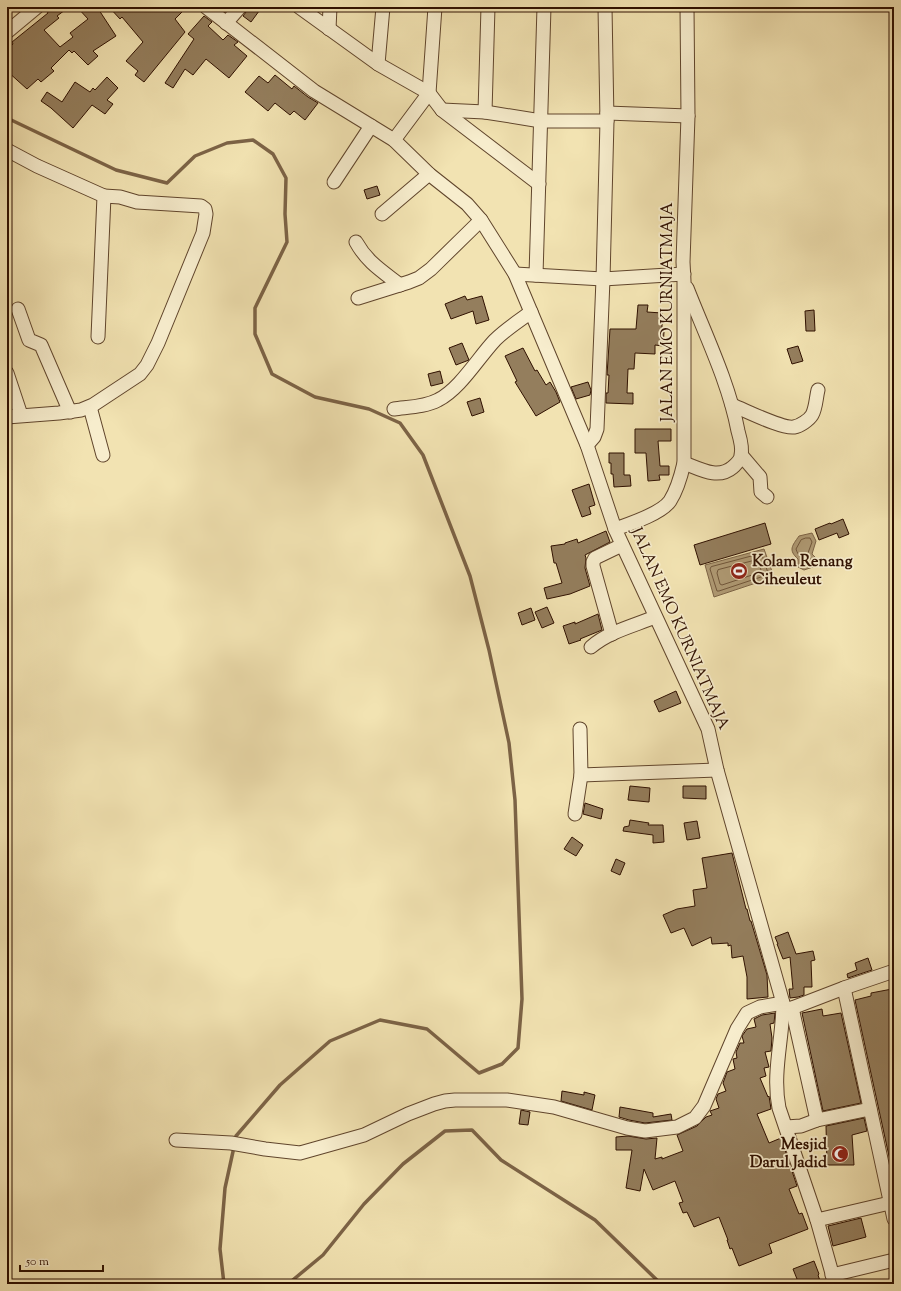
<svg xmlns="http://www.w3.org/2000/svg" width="901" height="1291" font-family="'Sorts Mill Goudy',serif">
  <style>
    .water { fill: #b09b75; stroke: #7c6346 }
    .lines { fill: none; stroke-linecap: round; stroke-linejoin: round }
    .shore { stroke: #70563a; stroke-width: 1 }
    .stream { stroke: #7c6346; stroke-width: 3.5 }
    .building { fill: #947e5d; stroke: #2f1000 }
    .minor-casing { stroke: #60452c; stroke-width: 15 }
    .minor { stroke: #f7edcd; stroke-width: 13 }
    .labels { text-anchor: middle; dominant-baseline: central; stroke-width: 3.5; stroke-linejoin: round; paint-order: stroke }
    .street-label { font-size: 16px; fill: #2f1000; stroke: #f7edcd }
    .poi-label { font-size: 16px; font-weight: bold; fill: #2f1000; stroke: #f7edcd; text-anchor: start }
  </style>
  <rect width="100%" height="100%" fill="#f2e3b2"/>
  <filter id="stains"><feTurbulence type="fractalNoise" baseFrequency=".005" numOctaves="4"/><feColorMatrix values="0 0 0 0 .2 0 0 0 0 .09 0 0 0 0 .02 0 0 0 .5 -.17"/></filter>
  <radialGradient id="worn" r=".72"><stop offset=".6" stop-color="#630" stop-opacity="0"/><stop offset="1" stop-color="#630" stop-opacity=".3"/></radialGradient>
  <g class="water">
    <path d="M812,533L816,541L812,554L816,558L813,567L804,570L798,567V559C788,550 792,546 799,536Z"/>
    <polygon points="764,549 774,577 714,597 705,565"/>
  </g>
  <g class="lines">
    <g class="shore">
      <path d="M806,538H810L812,542L808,553L811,560L809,564L805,566L803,564C801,555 798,556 796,549L801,540Z"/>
      <polygon points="760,554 762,555 768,573 767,575 719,591 717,591 710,569 711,567"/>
      <polygon points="757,560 761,570 761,572 722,585 720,584 717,573 718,570"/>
    </g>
    <g class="stream">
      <polyline points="7,118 116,170 167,183 195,156 227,143 253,140 273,154 286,178 285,214 287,242 255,308 255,334 272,374 315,397 369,409 400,423 423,455 470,576 489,650 509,743 515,800 522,999 518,1048 502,1064 479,1073 427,1029 380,1020 330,1041 280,1085 236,1136 235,1141"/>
      <polyline points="224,1284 220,1249 225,1188 234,1147"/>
      <polyline points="288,1284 323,1255 364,1204 403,1164 445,1131 472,1130 501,1160 595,1220 661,1284"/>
    </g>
  </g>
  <g class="building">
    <polygon points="45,7 69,7 57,16 59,18 44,30 60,47 73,37 70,33 88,19 77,7 97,7 116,36 93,51 98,56 88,65 74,51 72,53 69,50 51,68 54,71 41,82 38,79 27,89 7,71 7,50 13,44 12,42 48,13"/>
    <polygon points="109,7 187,7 175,19 185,32 144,82 135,75 138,71 126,61 143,42 122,17 120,19"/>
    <polygon points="248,7 262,7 251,22 243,16 246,12"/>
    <polygon points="204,16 212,22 208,26 223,40 228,35 238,42 234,45 247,56 229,78 206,59 193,75 185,69 173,88 165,83 194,39 188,34"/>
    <polygon points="275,75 292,89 294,86 308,97 318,103 305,120 294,111 290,115 275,103 268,111 245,92 259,76 268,83"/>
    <polygon points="107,77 118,88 107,100 113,104 105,114 92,105 73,128 51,108 41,101 47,92 62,102 75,82 90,92 93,88 95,90"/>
    <polygon points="377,186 380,195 367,199 364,190"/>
    <polygon points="465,296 467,300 482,296 489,320 476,324 473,311 451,319 445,304"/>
    <polygon points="638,305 648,305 647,312 662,313 662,332 664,332 663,346 655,345 655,354 635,353 634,369 628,369 627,393 633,393 633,404 606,403 606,393 608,393 609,375 607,375 610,329 636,329"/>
    <polygon points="814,310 815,331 806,331 805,311"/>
    <polygon points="462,343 469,360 456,365 449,348"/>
    <polygon points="798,346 803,361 792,364 787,349"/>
    <polygon points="523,348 535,371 537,370 546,385 550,382 556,392 560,402 536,416 515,382 517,381 505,356"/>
    <polygon points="440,371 443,383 431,386 428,374"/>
    <polygon points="588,382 591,390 590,395 576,399 571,387"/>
    <polygon points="480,398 484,412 472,416 467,402"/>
    <polygon points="635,429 671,429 671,441 658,441 660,466 669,466 669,475 659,475 660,480 648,481 646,453 635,453"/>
    <polygon points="609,453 624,453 624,475 630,475 631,486 614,487 613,474 611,474 611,463 609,463"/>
    <polygon points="589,484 595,505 589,507 591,514 582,517 572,490"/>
    <polygon points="843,519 849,534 839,538 837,533 819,540 815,529 830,523 831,524"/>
    <polygon points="765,523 771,544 700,565 694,545"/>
    <polygon points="606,531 610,542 585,555 586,558 585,568 590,586 570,594 547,599 544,588 562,583 556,563 554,563 551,546 565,544 565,543 577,539 578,543"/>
    <polygon points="547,607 554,623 542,628 535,612"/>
    <polygon points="531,608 535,620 522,625 518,613"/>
    <polygon points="598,614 602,630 580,639 581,640 569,644 563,626 575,622 575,624"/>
    <polygon points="676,691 681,703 659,712 654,701"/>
    <polygon points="630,786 650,788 649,802 628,800"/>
    <polygon points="683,786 706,786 706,799 683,798"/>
    <polygon points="585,803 603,809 601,819 583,814"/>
    <polygon points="630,820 649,823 648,825 663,825 664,842 653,843 653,835 623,831 624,827 629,826"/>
    <polygon points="697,821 700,838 687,840 684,823"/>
    <polygon points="572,837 583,845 576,856 564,849"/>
    <polygon points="732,853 746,909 747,909 750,921 751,921 767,975 768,997 747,999 747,977 743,956 732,958 731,945 728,946 728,943 712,944 711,937 692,946 684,928 671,933 663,915 677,909 695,906 693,890 707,888 702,858"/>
    <polygon points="616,859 625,863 620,875 611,871"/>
    <polygon points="788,932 796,954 813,951 815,960 811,961 812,987 804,987 804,995 798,997 790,998 789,989 793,989 790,957 783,959 777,944 778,944 775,937"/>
    <polygon points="868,958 872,970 848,978 847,974 857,970 855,963"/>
    <polygon points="892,989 894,997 894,1179 855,1000 871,996 871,993"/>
    <polygon points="822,1009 823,1016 841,1013 861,1103 823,1111 802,1013"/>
    <polygon points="775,1013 774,1023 770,1024 772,1038 771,1051 765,1052 769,1067 764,1068 766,1076 760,1078 768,1097 769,1096 771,1109 757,1114 769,1143 781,1138 797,1186 789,1189 799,1214 802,1213 808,1229 769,1244 772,1253 739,1266 732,1248 730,1249 727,1240 728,1240 719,1217 694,1227 687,1212 683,1213 679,1203 683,1202 675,1181 653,1190 644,1169 640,1191 626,1188 632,1150 616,1150 616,1137 628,1136 646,1139 657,1138 655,1159 662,1157 662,1159 683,1151 677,1135 697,1126 706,1117 712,1115 710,1111 719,1108 716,1099 718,1094 726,1091 723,1083 727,1072 735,1069 733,1059 737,1058 736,1052 740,1043 744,1043 742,1036 747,1029 756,1027 754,1019 762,1015"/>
    <polygon points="562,1091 584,1095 584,1092 595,1095 592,1110 561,1101"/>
    <polygon points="620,1107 653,1113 653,1117 671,1114 672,1120 645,1123 629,1120 619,1117"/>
    <polygon points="521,1110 530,1112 528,1125 519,1124"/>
    <polygon points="864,1118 867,1131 852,1135 854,1165 827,1165 826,1126"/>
    <polygon points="861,1218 866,1237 833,1246 828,1226"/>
    <polygon points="814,1261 819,1274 818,1275 821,1284 799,1284 793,1269"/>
  </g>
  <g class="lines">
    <g class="minor-casing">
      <g id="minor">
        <polyline points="206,7 314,91 394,140 429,174 467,204 481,220 515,274 587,445 615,529"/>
        <polyline points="299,7 378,64 429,93 442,110 539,184"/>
        <path d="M687,7L688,116L683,262L684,281V463C681,476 677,490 670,501C661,514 629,524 615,529L708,729L717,770L783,1003C783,1038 772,1073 779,1108L817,1220L835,1284"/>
        <polyline points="226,23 240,7"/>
        <polyline points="329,29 330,7"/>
        <polyline points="7,32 37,7"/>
        <polyline points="378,64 383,7"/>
        <polyline points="442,110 485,112 541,121 607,121"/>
        <polyline points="485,112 488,7"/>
        <polyline points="607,113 688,116"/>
        <polyline points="394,140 429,93 435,7"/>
        <polyline points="7,150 37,166 104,196 98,337"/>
        <polyline points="334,182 371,126"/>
        <polyline points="382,214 429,174"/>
        <path d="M356,242C367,262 382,271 400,285"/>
        <polyline points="515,274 603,279 684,274"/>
        <polyline points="536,275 544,7"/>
        <polyline points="358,298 409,282 419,278 431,269 481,220"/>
        <polyline points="18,309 29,340 41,345 70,412"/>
        <polyline points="7,373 21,415"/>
        <path d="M732,405C745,410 782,429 794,427C800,426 809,420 812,415C816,408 816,398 818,390"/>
        <polyline points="90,407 103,455"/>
        <path d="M394,409C408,407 425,407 438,400C460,389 478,358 495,340C506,329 519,321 531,312"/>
        <polyline points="7,417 59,413 81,410 93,405 140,374 147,365 158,343 203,233 206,214 205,209 201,206 137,202 120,197 104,196"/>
        <polyline points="587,445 594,437 597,429 603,279 607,121 605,7"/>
        <polyline points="742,456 760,477 761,492 767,497"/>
        <path d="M684,463C700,469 718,480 733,467C736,464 741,460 741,455C743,448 740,438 738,431C729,383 705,334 687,288"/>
        <polyline points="612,634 593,566 593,562 595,558 622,545"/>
        <path d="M591,647C608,632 633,626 655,617"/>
        <polyline points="580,729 581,775 717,770"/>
        <polyline points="575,814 581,775"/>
        <polyline points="844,988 894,1219"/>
        <polyline points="792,1008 817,1120"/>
        <polyline points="783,1014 792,1008 844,988 894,971"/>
        <polyline points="786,1127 801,1126 817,1120 870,1109"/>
        <polyline points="176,1140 231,1143 265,1149 300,1153 364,1135 408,1114 434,1104 445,1101 455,1100 507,1100 554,1107 627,1128 645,1131 677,1127 695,1118 704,1106 737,1029 747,1013 760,1007 783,1003"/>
        <polyline points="817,1220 894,1202"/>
        <polyline points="832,1275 894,1260"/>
      </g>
    </g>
    <use href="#minor" class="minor"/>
  </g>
  <defs>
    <g id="stadium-disc" transform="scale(0.9)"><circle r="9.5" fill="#8f2418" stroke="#f7edcd"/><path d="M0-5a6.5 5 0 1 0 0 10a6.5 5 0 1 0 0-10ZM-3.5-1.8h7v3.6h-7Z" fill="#fff"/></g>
    <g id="mosque-disc" transform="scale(0.9)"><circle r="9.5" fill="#8f2418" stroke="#f7edcd"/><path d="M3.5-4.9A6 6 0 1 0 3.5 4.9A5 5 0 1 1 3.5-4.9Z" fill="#fff"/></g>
  </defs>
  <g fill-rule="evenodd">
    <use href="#stadium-disc" x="739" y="571"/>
    <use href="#mosque-disc" x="840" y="1154"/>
  </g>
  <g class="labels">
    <g class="street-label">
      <text transform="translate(668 312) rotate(-90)">JALAN EMO KURNIATMAJA</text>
      <text transform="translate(679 629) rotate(66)">JALAN EMO KURNIATMAJA</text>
    </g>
    <g class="poi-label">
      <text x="752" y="562">Kolam Renang<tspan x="752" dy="18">Ciheuleut</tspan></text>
      <text x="827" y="1145" text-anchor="end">Mesjid<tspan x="827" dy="18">Darul Jadid</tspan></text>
    </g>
  </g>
  <rect width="901" height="1291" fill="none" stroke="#f2e3b2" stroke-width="24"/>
  <rect x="8" y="8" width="885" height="1275" fill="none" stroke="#2f1000" stroke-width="2"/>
  <rect x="12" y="12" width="877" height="1267" fill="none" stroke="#2f1000"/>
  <path d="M20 1265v6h83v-6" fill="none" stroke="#2f1000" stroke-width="2"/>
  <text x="26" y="1265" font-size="12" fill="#2f1000" stroke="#f7edcd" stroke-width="3" paint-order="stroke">50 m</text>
  <rect width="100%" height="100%" filter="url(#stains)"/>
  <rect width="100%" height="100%" fill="url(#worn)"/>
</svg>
